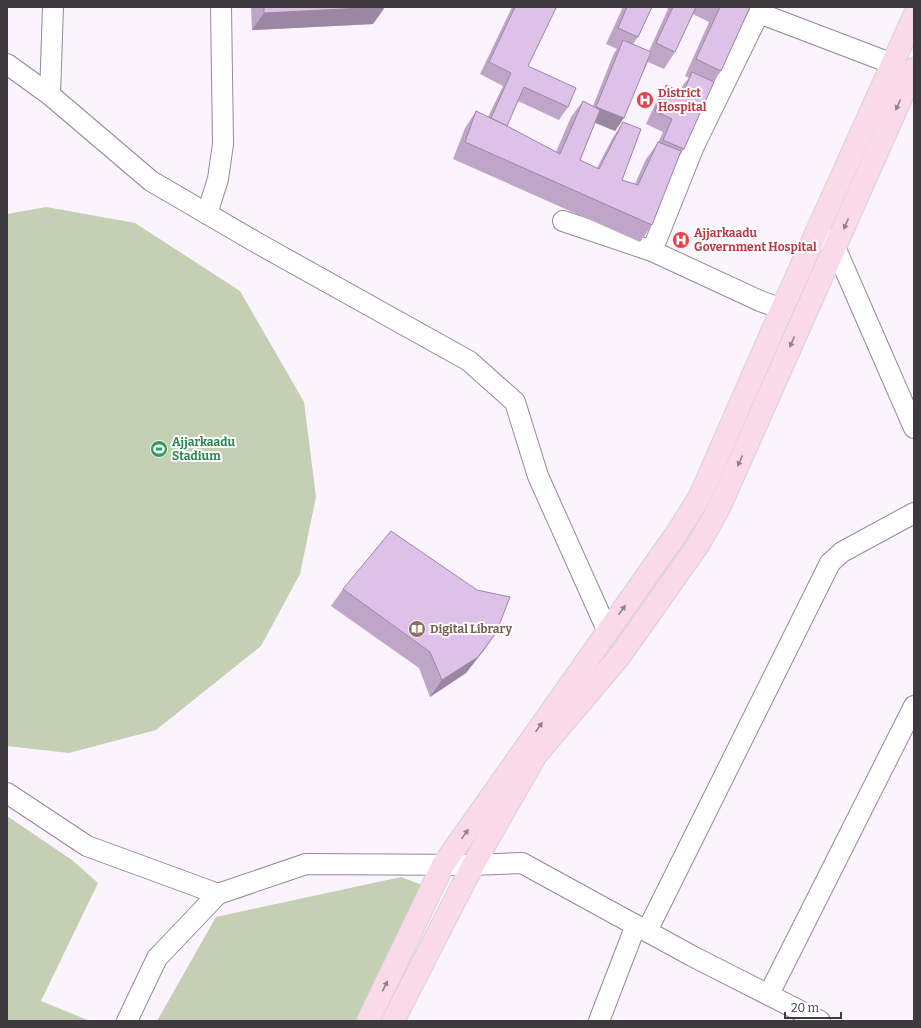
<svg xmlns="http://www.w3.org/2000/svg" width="921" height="1028" font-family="Bitter,serif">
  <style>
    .green { fill: #c4cfb3 }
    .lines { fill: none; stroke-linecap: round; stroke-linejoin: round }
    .minor-casing { stroke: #958999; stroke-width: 22 }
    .major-casing { stroke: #d5d3d5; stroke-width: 24 }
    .minor { stroke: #fff; stroke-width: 20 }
    .major { stroke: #fad9e8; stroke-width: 22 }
    .wall { fill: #bfa6c8; fill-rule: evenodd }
    .shaded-wall { fill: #9b87a2 }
    .building { fill: #dec1e8; stroke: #9b87a2 }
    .oneway { fill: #93808b }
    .labels { text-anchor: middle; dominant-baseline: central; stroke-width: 4; stroke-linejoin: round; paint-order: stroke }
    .health-label { font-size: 12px; font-weight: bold; fill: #be3a42; stroke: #fff; text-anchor: start }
    .leisure-label { font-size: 12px; font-weight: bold; fill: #27864d; stroke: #fff; text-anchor: start }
    .education-label { font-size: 12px; font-weight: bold; fill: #785e54; stroke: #fff; text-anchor: start }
  </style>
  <rect width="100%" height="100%" fill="#fbf3fd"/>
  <g class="green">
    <polygon points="46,207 135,223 240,291 304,402 316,497 300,574 261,646 156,730 69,753 7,746 7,214"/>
    <polygon points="7,816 72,860 98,883 41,1001 90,1021 7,1021"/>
    <polygon points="401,877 422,885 356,1021 157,1021 216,917"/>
  </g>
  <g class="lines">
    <g class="minor-casing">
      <g id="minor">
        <polyline points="7,64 50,95 151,181 259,244 469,361 515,402 538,476 607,630"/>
        <polyline points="50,95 53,7"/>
        <polyline points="207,214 218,179 223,144 221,7"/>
        <polyline points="563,221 652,251"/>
        <polyline points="825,239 835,247 914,428"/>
        <polyline points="782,309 760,301 652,251 694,146 759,13 893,64"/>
        <polyline points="7,793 87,846 218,894"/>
        <polyline points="647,931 830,563 842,552 914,513"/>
        <polyline points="769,994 914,706"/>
        <polyline points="127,1021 157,958 218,894 306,864 473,865 522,863 692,956 820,1021"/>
        <polyline points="599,1021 636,925"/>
      </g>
    </g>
    <g class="major-casing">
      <g id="major">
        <polyline points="368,1021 443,865 677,533 700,496 782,309 914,16"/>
        <polyline points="393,1021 473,865 536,755 619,657 698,545 719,508 914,69"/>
      </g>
    </g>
    <use href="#minor" class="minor"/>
    <use href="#major" class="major"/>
  </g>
  <g class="wall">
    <polygon points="251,7 385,7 373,24 252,30"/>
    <path d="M512,7H554L528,66L568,107L559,120L518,101L507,126L556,152L571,117L583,101L593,106L614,53L617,49L606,44L623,7H652L638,37L633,44L649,51L668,9L665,7H750L721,71L713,82L684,149L679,156L652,225L640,242L453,159L465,128L476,111L488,117L503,86L480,74ZM693,14L709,22L685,76L689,78L683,85L680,92L666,85L658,98L646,124L663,132L658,143L646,159L635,184L622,180L623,122L612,139L597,168L580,160L595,123L615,131L648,62L664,69L675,52Z"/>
    <polygon points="343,589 496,633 484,650 466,673 430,697 419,668 331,606"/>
  </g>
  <g class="shaded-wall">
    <polygon points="385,7 373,24 252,30 264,13"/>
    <polygon points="596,107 624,118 615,131 587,119"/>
    <polygon points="496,633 484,650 466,673 430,697 442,680"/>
  </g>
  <g class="building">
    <polygon points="264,7 382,7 264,13"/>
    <polygon points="515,7 554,7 556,8 528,66 576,88 568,107 524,87 507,126 491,118 511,73 489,62"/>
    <polygon points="627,7 652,7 638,37 618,28"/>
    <polygon points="673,7 696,7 675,52 656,43"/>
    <polygon points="720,7 750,7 721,71 696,59"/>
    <polygon points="623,40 651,52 624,118 596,107"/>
    <polygon points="692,72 714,82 684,149 663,140 672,119 655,111 666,85 683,93"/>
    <polygon points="583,101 600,110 580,160 599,169 623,122 641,129 622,180 638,185 658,142 681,151 652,225 465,142 476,111 507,126 560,154"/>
    <polygon points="391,531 477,590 510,597 496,633 478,657 442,680 430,652 343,589"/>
  </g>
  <defs><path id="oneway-solid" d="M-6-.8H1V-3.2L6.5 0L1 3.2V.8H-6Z"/></defs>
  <g class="oneway">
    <use href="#oneway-solid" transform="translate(898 105) rotate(114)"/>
    <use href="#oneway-solid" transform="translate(846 224) rotate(114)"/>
    <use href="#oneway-solid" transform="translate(792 342) rotate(114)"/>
    <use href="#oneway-solid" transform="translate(740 461) rotate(114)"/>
    <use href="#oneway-solid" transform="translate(622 610) rotate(-54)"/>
    <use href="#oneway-solid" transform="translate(539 727) rotate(-55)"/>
    <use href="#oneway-solid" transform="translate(465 834) rotate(-55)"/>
    <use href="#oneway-solid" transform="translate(385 986) rotate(-64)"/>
  </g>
  <defs>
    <g id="hospital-disc" transform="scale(0.9)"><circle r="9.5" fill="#e0444e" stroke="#fff"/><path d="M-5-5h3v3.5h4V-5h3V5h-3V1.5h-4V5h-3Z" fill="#fff"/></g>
    <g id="stadium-disc" transform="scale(0.9)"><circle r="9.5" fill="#2e9e5b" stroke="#fff"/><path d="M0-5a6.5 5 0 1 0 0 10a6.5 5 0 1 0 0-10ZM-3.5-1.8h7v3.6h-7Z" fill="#fff"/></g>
    <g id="library-disc" transform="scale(0.9)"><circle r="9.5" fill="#8d6e63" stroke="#fff"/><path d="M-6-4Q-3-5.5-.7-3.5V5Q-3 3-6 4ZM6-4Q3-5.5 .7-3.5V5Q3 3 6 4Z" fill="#fff"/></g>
  </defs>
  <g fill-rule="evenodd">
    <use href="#hospital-disc" x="645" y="100"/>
    <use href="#hospital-disc" x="681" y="240"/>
    <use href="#stadium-disc" x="159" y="449"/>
    <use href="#library-disc" x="417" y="629"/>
  </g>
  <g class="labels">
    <g class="health-label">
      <text x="658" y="93">District<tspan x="658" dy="14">Hospital</tspan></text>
      <text x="694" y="233">Ajjarkaadu<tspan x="694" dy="14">Government Hospital</tspan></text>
    </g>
    <g class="leisure-label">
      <text x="172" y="442">Ajjarkaadu<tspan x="172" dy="14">Stadium</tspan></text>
    </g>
    <g class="education-label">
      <text x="430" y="629">Digital Library</text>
    </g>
  </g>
  <rect width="921" height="1028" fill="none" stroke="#3e383f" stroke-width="16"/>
  <path d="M785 1012v6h56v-6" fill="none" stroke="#3e383f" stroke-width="2"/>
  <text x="791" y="1012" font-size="12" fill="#3e383f" stroke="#ffffff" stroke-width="3" paint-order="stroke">20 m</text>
</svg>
